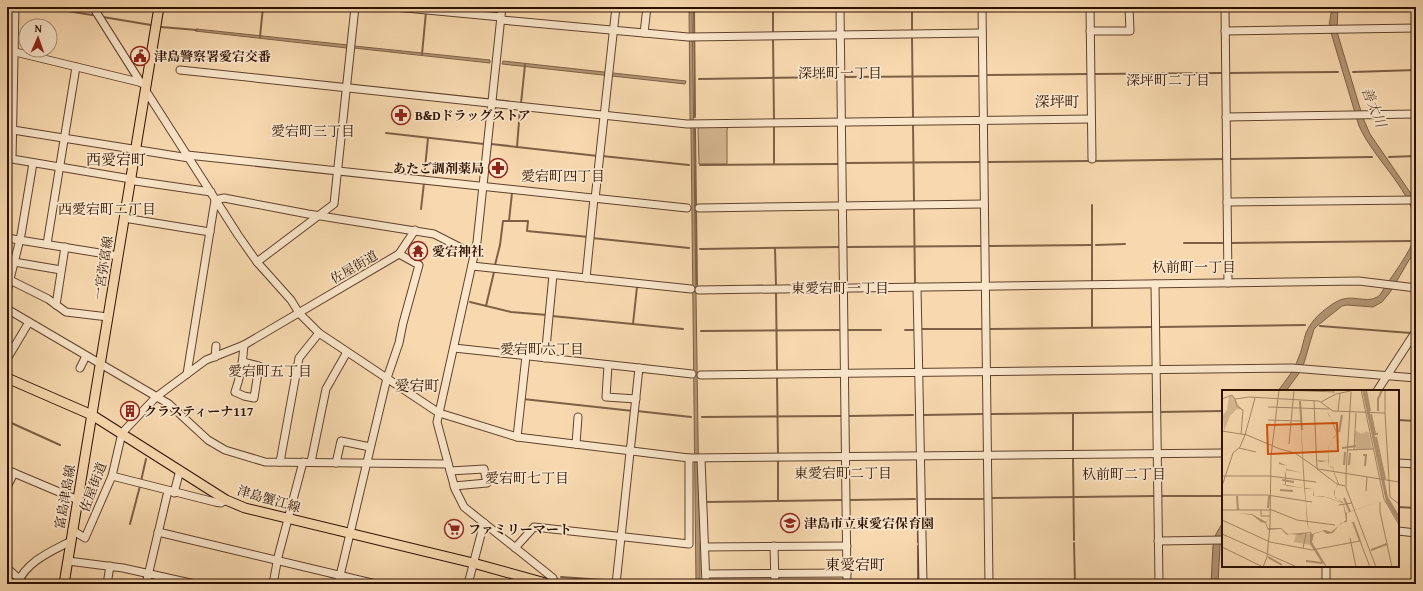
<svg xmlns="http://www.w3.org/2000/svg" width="1423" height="591" font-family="'Gentium Book Plus','Noto Serif JP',serif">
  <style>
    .green { fill: #d5b791; stroke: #806448 }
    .water { fill: #b39574; stroke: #7d6046 }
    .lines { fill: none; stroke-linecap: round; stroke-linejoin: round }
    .stream { stroke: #7d6046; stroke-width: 2 }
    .minor-casing { stroke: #5f422c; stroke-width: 9 }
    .major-casing { stroke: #2c1000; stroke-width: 11 }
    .minor { stroke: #fae6cb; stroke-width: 7 }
    .major { stroke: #f8d9af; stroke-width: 9 }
    .rail-casing { stroke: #2c1000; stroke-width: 3.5 }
    .rail { stroke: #fae6cb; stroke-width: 2; stroke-dasharray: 6; stroke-linecap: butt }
    .labels { text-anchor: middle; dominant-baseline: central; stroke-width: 3.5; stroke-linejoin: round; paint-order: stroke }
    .poi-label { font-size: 13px; font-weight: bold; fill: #2c1000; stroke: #fae6cb; text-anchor: start }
    .street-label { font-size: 13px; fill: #2c1000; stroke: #fae6cb }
    .neighbourhood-label { font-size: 14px; fill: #2c1000; stroke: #fae6cb }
    .water-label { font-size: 14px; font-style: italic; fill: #62452e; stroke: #fae6cb }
    .quarter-label { font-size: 15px; fill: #2c1000; stroke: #fae6cb }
    .inset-river { fill: none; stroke: #b39574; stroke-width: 2 }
    .inset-road { fill: none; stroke: #a68969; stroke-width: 1 }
    .view { fill: #d5520b; fill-opacity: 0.15; stroke: #d5520b; stroke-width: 2 }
    .inset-edge { fill: none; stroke: #2c1000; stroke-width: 2 }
  </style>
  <rect width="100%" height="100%" fill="#f8d9af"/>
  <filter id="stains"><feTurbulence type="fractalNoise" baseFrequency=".005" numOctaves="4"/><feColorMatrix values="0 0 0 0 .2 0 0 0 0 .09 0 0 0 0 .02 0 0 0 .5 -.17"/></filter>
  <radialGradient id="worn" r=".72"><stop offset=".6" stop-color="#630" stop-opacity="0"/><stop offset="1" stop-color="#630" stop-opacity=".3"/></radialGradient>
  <polygon class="green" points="728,125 727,130 727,164 699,164 698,129 701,126"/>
  <g class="water">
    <polygon points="689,7 692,7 699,505 701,507 701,540 700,542 700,584 696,584 691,129 688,126 690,119"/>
    <path d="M1332,7H1338L1337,32L1363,118L1370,134L1416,201V221C1407,185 1374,159 1359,126L1329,26Z"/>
    <polygon points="196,29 348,45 347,48 195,31"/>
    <polygon points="354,46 490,60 490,63 354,48"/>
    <polygon points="503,61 686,81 685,84 502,64"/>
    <path d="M1416,233V252L1409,260L1391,291L1382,302L1373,307L1347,305L1342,306L1317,326L1314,329L1304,363L1300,372L1286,391H1278C1285,381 1294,371 1298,359C1302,351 1303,341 1306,333C1311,320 1324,309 1336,302C1353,292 1367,306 1380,295C1391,276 1411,253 1416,233Z"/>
    <polygon points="1223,522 1223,535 1220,545 1218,584 1211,584 1213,545 1216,534"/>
  </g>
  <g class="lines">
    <g class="stream">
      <polyline points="43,7 92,15"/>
      <polyline points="694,7 695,117"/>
      <polyline points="773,7 773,33"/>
      <polyline points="912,7 912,30"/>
      <polyline points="103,17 151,25"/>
      <polyline points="161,27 197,30"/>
      <polyline points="260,37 263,7"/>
      <polyline points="912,37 913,117"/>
      <polyline points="773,38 774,120"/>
      <polyline points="422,54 426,12"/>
      <polyline points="1353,72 1416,70"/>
      <polyline points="1229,73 1338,72"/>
      <polyline points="1093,74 1222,73"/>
      <polyline points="987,75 1088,74"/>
      <polyline points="845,77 978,76"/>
      <polyline points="699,79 837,77"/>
      <polyline points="521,103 525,65"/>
      <polyline points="913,124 914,202"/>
      <polyline points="774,126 774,164"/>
      <polyline points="695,129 697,285"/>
      <polyline points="386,133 484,144"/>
      <polyline points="491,144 598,156"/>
      <polyline points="517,147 520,109"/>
      <polyline points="602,156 689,165"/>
      <polyline points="1389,157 1416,156"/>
      <polyline points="1230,159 1372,157"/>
      <polyline points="1095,161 1223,159"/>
      <polyline points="987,162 1088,161"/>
      <polyline points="846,163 980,162"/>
      <polyline points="700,165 838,164"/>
      <polyline points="424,178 428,138"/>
      <polyline points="1092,205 1092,282"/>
      <polyline points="421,209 424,183"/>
      <polyline points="914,209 915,283"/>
      <polyline points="509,221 528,221 527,231 589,237"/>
      <polyline points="592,238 689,248"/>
      <polyline points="1184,243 1223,243"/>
      <polyline points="1230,243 1410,241"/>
      <polyline points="1096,245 1125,244"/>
      <polyline points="989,246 1092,245"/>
      <polyline points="847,247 981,246"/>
      <polyline points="775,248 776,286"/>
      <polyline points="700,249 839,247"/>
      <polyline points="495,265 500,245 503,221 509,221 512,193"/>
      <polyline points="1092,288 1092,327"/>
      <polyline points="776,292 777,371"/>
      <polyline points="470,302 511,312 547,315"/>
      <polyline points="486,306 494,272"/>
      <polyline points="552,316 683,329"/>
      <polyline points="633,324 637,287"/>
      <polyline points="1320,326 1411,333"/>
      <polyline points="1159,327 1305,325"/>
      <polyline points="922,329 982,329"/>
      <polyline points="989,329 1153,327"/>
      <polyline points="847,330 881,330"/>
      <polyline points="905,330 916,330"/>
      <polyline points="701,331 840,330"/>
      <polyline points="777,377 778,455"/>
      <polyline points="523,399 633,411"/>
      <polyline points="637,411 691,417"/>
      <polyline points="1160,412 1223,411"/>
      <polyline points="1073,413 1073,452"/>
      <polyline points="991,414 1155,412"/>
      <polyline points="924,415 983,414"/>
      <polyline points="849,416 913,415"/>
      <polyline points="702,417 841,416"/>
      <polyline points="1398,420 1416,421"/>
      <polyline points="7,421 60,445"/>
      <polyline points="1073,457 1074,540"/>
      <polyline points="917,460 918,542"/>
      <polyline points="778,461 778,501"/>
      <polyline points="141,481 146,459"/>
      <polyline points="1161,496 1223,496"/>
      <polyline points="991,498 1155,496"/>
      <polyline points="924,499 984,499"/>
      <polyline points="850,500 915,499"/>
      <polyline points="705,502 843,500"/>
      <polyline points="1398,507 1416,508"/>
      <polyline points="130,524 140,486"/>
      <polyline points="1074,543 1075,584"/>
      <polyline points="918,546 918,584"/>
      <polyline points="561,577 661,584"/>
      <polyline points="1266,584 1322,583"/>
    </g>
    <g class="minor-casing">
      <g id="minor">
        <polyline points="15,7 12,159 131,179 135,181 211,192"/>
        <polyline points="93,7 141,83"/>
        <polyline points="395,7 501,17"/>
        <polyline points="502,7 477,242 437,422 455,489 464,507 553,578 554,584"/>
        <polyline points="840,7 847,584"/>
        <polyline points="982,7 989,584"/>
        <polyline points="1090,7 1092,159"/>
        <polyline points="1225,7 1228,283"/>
        <polyline points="501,20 688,37 982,33"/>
        <polyline points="1090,31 1130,31 1129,7"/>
        <polyline points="1225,31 1416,28"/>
        <polyline points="644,33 647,7"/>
        <polyline points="7,50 147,84"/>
        <polyline points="180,70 687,124 1091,119"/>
        <polyline points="146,91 238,235 257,262 291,300 299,313 319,333 439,413 449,416 517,437 689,458 1223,453"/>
        <polyline points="1226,117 1416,114"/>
        <polyline points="13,130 189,158"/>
        <polyline points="187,155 687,208"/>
        <polyline points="595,199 616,7"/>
        <polyline points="1227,202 1416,200"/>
        <polyline points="699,208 984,204"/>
        <polyline points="124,218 210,232"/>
        <polyline points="7,238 118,256"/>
        <polyline points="47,244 76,67"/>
        <polyline points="14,262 61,270"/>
        <polyline points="257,262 334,204 355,7"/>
        <polyline points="472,266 691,289"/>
        <polyline points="586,278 594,198"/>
        <polyline points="10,280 48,299 66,312 108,317"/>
        <polyline points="1155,284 1159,584"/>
        <polyline points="917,287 923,584"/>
        <polyline points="699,290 1359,281 1416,288"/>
        <polyline points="7,291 21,235 33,163"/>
        <polyline points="56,305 65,247"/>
        <polyline points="7,309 169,404 208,440 225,450 265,462 448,464"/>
        <polyline points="454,348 639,368"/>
        <polyline points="215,357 216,346"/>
        <polyline points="545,358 553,275"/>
        <polyline points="7,359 29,322"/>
        <path d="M243,362L259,366L254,398L244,396L235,392C240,378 243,360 244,345"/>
        <polyline points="608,365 606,397 636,399"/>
        <polyline points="80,368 86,356"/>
        <polyline points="187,374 215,200 224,198 308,214 434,234 475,255"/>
        <polyline points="701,375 1292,368 1416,378"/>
        <polyline points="1377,391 1416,331"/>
        <polyline points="517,437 526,356"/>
        <polyline points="576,444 578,417"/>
        <polyline points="701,459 706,584"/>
        <polyline points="280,462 299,358 319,333"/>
        <polyline points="311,462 326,389 347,352"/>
        <polyline points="336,463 341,441 370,447"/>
        <polyline points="1398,463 1416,464"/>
        <polyline points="7,470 78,500"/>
        <polyline points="450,471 484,469 487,483 454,486"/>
        <polyline points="112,476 215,502 221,503 226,500"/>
        <polyline points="7,487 14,473"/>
        <polyline points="174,493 180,470"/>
        <polyline points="72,530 85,538 112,476 122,433 156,397 206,360 244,345 399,254 415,230"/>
        <polyline points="1398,531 1416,533"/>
        <polyline points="158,532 376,584"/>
        <polyline points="1158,541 1223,540"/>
        <polyline points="774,546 775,584"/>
        <polyline points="705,547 847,546"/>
        <polyline points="515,548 534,527 689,544 689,458"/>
        <polyline points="68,561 123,568 195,584"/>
        <polyline points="1326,566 1326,584"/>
        <polyline points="7,568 25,584"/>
        <polyline points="706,574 847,573"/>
        <path d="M17,584C27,561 50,552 71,541"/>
        <polyline points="107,584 110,566"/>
        <polyline points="146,584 168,491"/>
        <polyline points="273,584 278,557 303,462"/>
        <polyline points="338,584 387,378 399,343 403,323 419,265 399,254"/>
        <polyline points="468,584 484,523"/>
        <polyline points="616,584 639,368 692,374"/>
      </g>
    </g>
    <g class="major-casing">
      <g id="major">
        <polyline points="7,378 92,415 226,500 245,508 473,563 549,584"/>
        <polyline points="64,584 159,7"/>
      </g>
    </g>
    <use href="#minor" class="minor"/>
    <use href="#major" class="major"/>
    <g class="rail-casing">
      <polyline id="rail" points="7,154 9,116 10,7"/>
    </g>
    <use href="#rail" class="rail"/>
  </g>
  <defs>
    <g id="civic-ring" transform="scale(1)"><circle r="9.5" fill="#fae6cb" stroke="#8f2418" stroke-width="1.5"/><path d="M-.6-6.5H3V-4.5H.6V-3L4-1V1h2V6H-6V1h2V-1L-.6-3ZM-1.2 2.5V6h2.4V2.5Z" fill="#8f2418"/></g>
    <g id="pharmacy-ring" transform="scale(1)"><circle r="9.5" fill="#fae6cb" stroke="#8f2418" stroke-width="1.5"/><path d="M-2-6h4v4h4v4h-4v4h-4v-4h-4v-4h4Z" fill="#8f2418"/></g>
    <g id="temple-ring" transform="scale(1)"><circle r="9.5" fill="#fae6cb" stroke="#8f2418" stroke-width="1.5"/><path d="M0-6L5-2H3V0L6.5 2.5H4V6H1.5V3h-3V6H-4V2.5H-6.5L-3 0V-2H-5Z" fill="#8f2418"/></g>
    <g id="building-ring" transform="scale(1)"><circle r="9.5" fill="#fae6cb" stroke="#8f2418" stroke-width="1.5"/><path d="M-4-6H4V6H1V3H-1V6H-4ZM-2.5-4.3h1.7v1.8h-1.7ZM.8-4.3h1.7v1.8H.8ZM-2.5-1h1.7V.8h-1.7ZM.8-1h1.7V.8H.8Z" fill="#8f2418"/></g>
    <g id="school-ring" transform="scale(1)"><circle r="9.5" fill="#fae6cb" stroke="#8f2418" stroke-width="1.5"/><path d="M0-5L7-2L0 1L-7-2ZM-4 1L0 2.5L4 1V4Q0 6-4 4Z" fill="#8f2418"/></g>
    <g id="supermarket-ring" transform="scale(1)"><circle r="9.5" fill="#fae6cb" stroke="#8f2418" stroke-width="1.5"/><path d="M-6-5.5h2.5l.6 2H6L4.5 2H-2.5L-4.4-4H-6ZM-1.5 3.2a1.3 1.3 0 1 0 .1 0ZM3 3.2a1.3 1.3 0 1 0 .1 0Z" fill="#8f2418"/></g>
  </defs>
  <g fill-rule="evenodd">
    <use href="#civic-ring" x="140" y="56"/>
    <use href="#pharmacy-ring" x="401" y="115"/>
    <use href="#pharmacy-ring" x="498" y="168"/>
    <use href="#temple-ring" x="418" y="251"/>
    <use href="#building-ring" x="130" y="411"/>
    <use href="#school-ring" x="790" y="523"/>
    <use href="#supermarket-ring" x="454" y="529"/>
  </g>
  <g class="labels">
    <g class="poi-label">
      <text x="154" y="56">津島警察署愛宕交番</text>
      <text x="415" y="115">B&amp;Dドラッグストア</text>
      <text x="484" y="168" text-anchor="end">あたご調剤薬局</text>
      <text x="432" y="251">愛宕神社</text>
      <text x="144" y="411">クラスティーナ117</text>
      <text x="804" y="523">津島市立東愛宕保育園</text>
      <text x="468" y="529">ファミリーマート</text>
    </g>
    <g class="street-label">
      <text transform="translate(354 267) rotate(-30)">佐屋街道</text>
      <text transform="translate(103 268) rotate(-81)">一宮弥富線</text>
      <text transform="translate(93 487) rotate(-69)">佐屋街道</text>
      <text transform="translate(65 497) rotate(-80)">富島津島線</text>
      <text transform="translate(269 499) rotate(16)">津島蟹江線</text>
    </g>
    <g class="neighbourhood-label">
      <text x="840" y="73">深坪町一丁目</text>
      <text x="1168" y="80">深坪町二丁目</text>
      <text x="313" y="131">愛宕町三丁目</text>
      <text x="563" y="176">愛宕町四丁目</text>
      <text x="107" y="209">西愛宕町二丁目</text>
      <text x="1194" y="267">杁前町一丁目</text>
      <text x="840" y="288">東愛宕町一丁目</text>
      <text x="542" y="349">愛宕町六丁目</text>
      <text x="270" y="371">愛宕町五丁目</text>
      <text x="843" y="473">東愛宕町二丁目</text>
      <text x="1124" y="474">杁前町二丁目</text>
      <text x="527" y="478">愛宕町七丁目</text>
    </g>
    <g class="water-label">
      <text transform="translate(1374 107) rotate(68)">善太川</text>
    </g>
    <g class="quarter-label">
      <text x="1057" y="101">深坪町</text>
      <text x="116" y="159">西愛宕町</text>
      <text x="417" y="385">愛宕町</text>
      <text x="855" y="564">東愛宕町</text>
    </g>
  </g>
  <g transform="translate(1222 390)">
    <rect width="177" height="177" fill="#f8d9af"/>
    <path d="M10,5L20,20L15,19L8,26L2,41L1,25L5,20L7,6ZM140,40L141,44L144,41L147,43L150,59L134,60L133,44L134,41L140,44ZM89,144L88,155L72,152L74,145Z" fill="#d5b791"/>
    <path d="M77,0L83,98L92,99V106H101L103,100L101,106L120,113L113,107L112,102L113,99L116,94L112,83L111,78L107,76L106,71L98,72L94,70L106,71V59L110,49L115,44L112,38L109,28L107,26L105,21L109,28L115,43L113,47L110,49L106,60L107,76L111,77L113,84L115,68L113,84L117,94L113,99V108L121,112L124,123L161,110L125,123V132L119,133L111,143L105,144L101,141L92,144L90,152L105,177L100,173L88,154V143L78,145L68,144L65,145L59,139L46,140L43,133L39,132L30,125L15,123L30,124L44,132L47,128L44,133L46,138H59L66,144L89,142L85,134L84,115L56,111L84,115L82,98L59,94H63V85L65,76L57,74V72L65,76L64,79L81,83L79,38L70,37L79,38ZM64,80L81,83L82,98L64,96ZM83,99H92L91,106L105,107L121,113L124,130L109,142L103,140L90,144L86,135ZM140,0H143L166,107L177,125V134L164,112Z" fill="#b39574" fill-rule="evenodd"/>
    <path class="inset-river" d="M144,0L148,21M78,11L80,40M156,21V9L160,0M149,24L153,44H156M117,42L120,25M154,47L163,89M120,58L134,56M141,65H144L143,76M122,75L123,62M127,75L128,63M60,90L72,92M58,100L71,101M15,106L16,120M122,108L128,122M46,118L47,106M131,132L138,151M149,160L165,154M46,167L60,175M84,171L100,173"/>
    <path class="inset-road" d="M61,0L113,2M139,0L162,109L177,135M0,9L10,5L13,9L27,7L97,11L111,21L163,23V0M13,9L15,16L21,20L19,44M92,11L95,79L115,94L123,96M99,12L114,4L133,0M46,17L107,19M116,21L118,4M163,23L168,107L177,114M46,30L79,31M0,41L25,45L58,59L73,63L96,79L177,92M23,45L33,8M67,54L72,0M17,58L34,62M126,60L151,59M132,60L134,23M124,84L129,2M124,84V98L154,177M0,86H48L94,92M0,96L11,63L18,57L23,45M144,101L145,87M0,105H45L90,112M158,112V122L170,177M117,115L130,113M0,120H50L75,130L113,135M39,120V126H48M0,130L48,152L90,160L138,151L148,177M0,144L75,177M128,148L134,177M0,157L41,177M81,158L84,144M41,177L45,167L48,135L49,66L57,0"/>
    <path class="view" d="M115,33L116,61L46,64L45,35Z"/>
    <rect width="177" height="177" class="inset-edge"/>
  </g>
  <rect width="1423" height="591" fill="none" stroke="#f8d9af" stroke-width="24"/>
  <rect x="8" y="8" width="1407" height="575" fill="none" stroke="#2c1000" stroke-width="2"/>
  <rect x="12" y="12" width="1399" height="567" fill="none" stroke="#2c1000"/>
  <g transform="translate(38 38) rotate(2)"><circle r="19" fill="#fae6cb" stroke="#a8907a"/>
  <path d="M0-3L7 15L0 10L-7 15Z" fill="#8f2418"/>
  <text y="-6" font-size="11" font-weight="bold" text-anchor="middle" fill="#2c1000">N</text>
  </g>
  <rect width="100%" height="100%" filter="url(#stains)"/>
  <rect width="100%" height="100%" fill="url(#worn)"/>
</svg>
